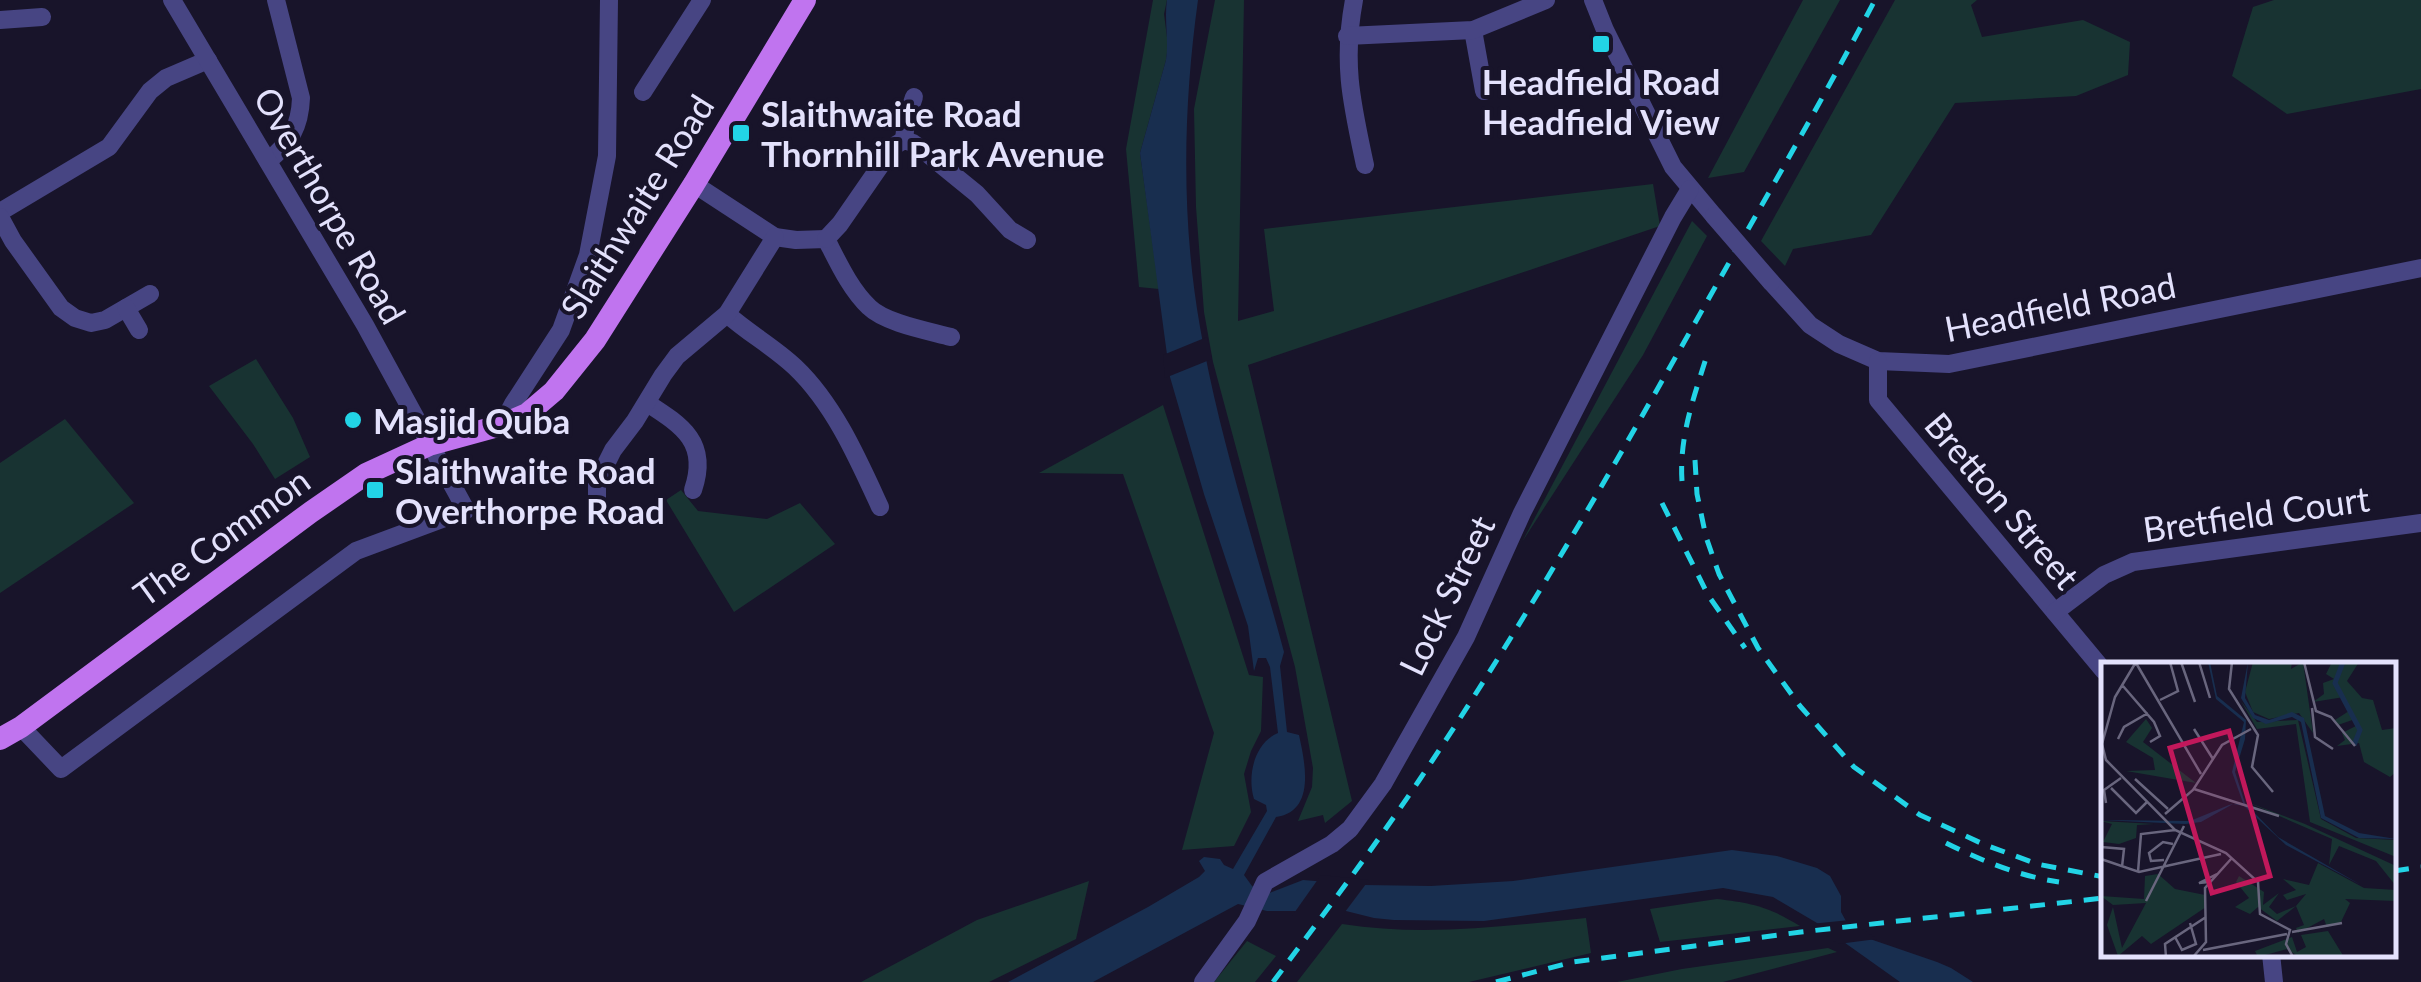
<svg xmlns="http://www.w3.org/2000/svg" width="2421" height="982" font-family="Lato,sans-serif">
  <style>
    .green { fill: #183332 }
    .water { fill: #182e4f }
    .pier { fill: #18142a }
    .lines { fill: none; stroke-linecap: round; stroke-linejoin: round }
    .minor { stroke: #474583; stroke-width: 18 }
    .major { stroke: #c074ef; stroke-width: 22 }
    .rail { stroke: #22d4e6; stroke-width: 5; stroke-dasharray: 15 12; stroke-linecap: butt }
    .minor-bridge { stroke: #474583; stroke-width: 18 }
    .poi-dot { fill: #22d4e6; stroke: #18142a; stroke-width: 4 }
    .labels { text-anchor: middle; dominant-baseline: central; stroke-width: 8; stroke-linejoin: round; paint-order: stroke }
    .poi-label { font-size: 35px; font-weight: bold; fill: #e3e1fc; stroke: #18142a; text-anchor: start }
    .street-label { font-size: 35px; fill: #e3e1fc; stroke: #18142a }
    .inset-river { fill: none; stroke: #182e4f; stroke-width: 5 }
    .inset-road { fill: none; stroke: #69667e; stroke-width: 2.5 }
    .view { fill: #c2185b; fill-opacity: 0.15; stroke: #c2185b; stroke-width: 5 }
    .inset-edge { fill: none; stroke: #e3e1fc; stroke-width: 5 }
  </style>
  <rect width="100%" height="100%" fill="#18142a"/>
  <g class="green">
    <polygon points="1153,0 1167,0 1164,14 1168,45 1166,60 1140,153 1159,289 1139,287 1126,149"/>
    <polygon points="1215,0 1244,0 1238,321 1274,311 1264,229 1653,184 1660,226 1248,365 1352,801 1325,823 1323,815 1298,821 1312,787 1313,768 1295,667 1213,362 1204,312 1196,207 1194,109"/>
    <polygon points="1803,0 1840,0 1744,172 1708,178"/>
    <polygon points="1895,0 1977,0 1971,5 1982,37 2083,20 2130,42 2128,75 2076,96 1955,103 1871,235 1793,249 1785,266 1761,241"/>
    <polygon points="2274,0 2421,0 2421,89 2287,114 2232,76 2253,7"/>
    <polygon points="1692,221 1707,236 1643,355 1522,542"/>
    <polygon points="256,359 293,418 310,457 275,479 253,444 209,386"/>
    <polygon points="1163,405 1249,675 1263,677 1261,731 1251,751 1244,774 1251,812 1234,846 1182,850 1214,733 1123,474 1039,473"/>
    <polygon points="65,419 134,503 0,593 0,463"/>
    <polygon points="681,490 698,511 767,519 800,503 835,544 734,612 666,500"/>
    <polygon points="1089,881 1076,939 989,982 861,982 977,920"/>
    <path d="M1717,899C1752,903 1769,907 1800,926L1660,942L1650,909Z"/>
    <path d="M1586,918L1591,953L1469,982H1297L1342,924C1424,937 1504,926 1586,918Z"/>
    <polygon points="1247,941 1276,956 1255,982 1214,982"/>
    <polygon points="1828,948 1837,952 1723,982 1617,982 1682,969"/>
  </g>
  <path class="water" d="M1167,0H1198C1183,108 1181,219 1200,327C1219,437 1255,545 1284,652L1280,666L1287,732L1299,735C1305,763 1316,811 1276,817L1244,875L1252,886L1267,894L1303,880L1364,885L1431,886L1513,881L1732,850L1777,856L1817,868L1830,876L1841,896V912L1847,923L1870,939L1937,962L1951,968L1973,982H1900L1817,923L1773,897L1723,888L1484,921L1394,920L1374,918L1346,911H1267L1238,904L1093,982H1008L1148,907L1199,877L1205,871L1199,861L1204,857L1220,859L1224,865L1233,869L1267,811L1266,805L1254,799C1247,776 1254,743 1278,733L1270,667L1266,658H1258L1254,671L1248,626L1204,494L1170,377L1140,153L1166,60C1169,40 1164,20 1167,0Z"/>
  <g class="pier">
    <polygon points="1207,337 1212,359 1165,378 1163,355"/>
    <polygon points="1321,875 1369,880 1342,916 1292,916"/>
    <polygon points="1850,920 1877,939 1838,944 1810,924"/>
  </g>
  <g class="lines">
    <g class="minor">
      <path d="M1354,0C1342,64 1352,104 1365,165"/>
      <polyline points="1593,0 1605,30 1673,167 1714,216"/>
      <polyline points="0,20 42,17"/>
      <polyline points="1473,30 1484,91"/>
      <polyline points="1347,36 1473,30 1546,0"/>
      <polyline points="643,92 702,0"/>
      <polyline points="904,140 906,121 914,97"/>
      <path d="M268,161C290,143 300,127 301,98L276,0"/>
      <path d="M694,184L775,237L796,240L826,239C838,262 850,289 869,307C885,323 929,331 951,337"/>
      <polyline points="0,212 109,147 150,91 166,78 208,60"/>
      <polyline points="0,217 13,241 61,308 75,318 91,323 105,320 150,294"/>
      <polyline points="826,239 840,224 894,146 904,140 913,143 923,150 977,194 1010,230 1027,240"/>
      <polyline points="1771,282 1810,325 1839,344 1878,361 1949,364 2421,268"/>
      <polyline points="126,308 139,330"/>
      <path d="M727,314C748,333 774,347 795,367C834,404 858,459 880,507"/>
      <polyline points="1878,361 1878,400 2104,671"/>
      <path d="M647,403C683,426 709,443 693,490"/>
      <polyline points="502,425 513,404 561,330 588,255 607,156 609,0"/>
      <polyline points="597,497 597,482 613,450 635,421 663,375 677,356 727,314 775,237"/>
      <polyline points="2055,612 2104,575 2133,562 2421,523"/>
      <polyline points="21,727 61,769 356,551 466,510 365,325 172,0"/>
      <polyline points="2271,954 2274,982"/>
      <polyline points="1203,982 1247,921 1265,882 1332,844 1350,829 1383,784 1466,637 1522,513 1673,217 1690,189"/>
    </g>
    <polyline class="major" points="0,739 21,727 311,512 366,474 429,445 502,425 527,414 554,391 595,340 694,184 805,0"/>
    <g class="rail">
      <polyline points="1695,460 1697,494 1706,537 1719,574 1758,648 1800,706 1854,767 1920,815 1983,844 2037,864 2104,877"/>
      <path d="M1682,481C1679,437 1694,397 1707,355"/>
      <polyline points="1662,503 1708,595 1745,648"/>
      <path d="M1946,843C1982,861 2019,876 2059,882"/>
      <polyline points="2394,871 2421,867"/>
      <path d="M1273,982C1323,915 1373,849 1420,779C1524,624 1617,461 1709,298C1765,199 1822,101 1875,0"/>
      <polyline points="1496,982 1573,962 1801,932 2104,898"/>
    </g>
    <polyline class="minor-bridge" points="1714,216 1771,282"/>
  </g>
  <g class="poi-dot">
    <rect x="1591" y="34" width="20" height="20" rx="5"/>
    <rect x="731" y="123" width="20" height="20" rx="5"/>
    <circle cx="353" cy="420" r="10"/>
    <rect x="365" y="480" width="20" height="20" rx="5"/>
  </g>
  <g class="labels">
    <g class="poi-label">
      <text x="1601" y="81" text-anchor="middle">Headfield Road<tspan x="1601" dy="40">Headfield View</tspan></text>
      <text x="761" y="113">Slaithwaite Road<tspan x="761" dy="40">Thornhill Park Avenue</tspan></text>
      <text x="373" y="420">Masjid Quba</text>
      <text x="395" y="470">Slaithwaite Road<tspan x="395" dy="40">Overthorpe Road</tspan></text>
    </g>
    <g class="street-label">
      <text transform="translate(331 205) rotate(60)">Overthorpe Road</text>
      <text transform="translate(636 206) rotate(-58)">Slaithwaite Road</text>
      <text transform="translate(2060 306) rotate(-11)">Headfield Road</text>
      <text transform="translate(2003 500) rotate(50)">Bretton Street</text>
      <text transform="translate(2256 513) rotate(-8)">Bretfield Court</text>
      <text transform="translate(221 536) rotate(-36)">The Common</text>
      <text transform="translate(1446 595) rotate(-64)">Lock Street</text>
    </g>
  </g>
  <g transform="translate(2101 662)">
    <rect width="295" height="295" fill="#18142a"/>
    <path d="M152,0H191L190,7L202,0L212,71L198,51L168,57L152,50L144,30ZM231,0H258L246,19L261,36L272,38L281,68L295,66V110L289,115L263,100L258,81L236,84L244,78L241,71L257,63L254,57L237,63L234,58L248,49L243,35L212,40L223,32L222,21L233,17L225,12ZM140,39L156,60L197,58L220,157L255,176L295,178V195L209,160L195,62L156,67ZM45,57L51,66L42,80L95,121L25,109L54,108L52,96L25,80ZM146,140L204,162L295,204V224L275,199L238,184L228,203L231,177ZM0,159L53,162L36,163L35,176L18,182L2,180L11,162ZM217,201L263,226L295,228V239L244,237L249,241L240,260L226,265L223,257L197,271L195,266L203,263L195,244L176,259L157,245L149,252L134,245L148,236L135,220L138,214L163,230L162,243L178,231L168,245L176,252L195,244L205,232L186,238L182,233L195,228L182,217L208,223ZM57,212L74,227L104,233L105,245L50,282L41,274L17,294L6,263L12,245L21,286L45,241L12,243L0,234L43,237L44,214ZM227,269L243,295H198L186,287L157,295L154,289L191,275L196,290L205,285L200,273Z" fill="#183332"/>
    <path d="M107,0H109L116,34L145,58L144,77L134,110L144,141L177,175L260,223L185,183L143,144L132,142L100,160L84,162L0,158L89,159L128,143L132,142L142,141L131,110L143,60L115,37ZM147,0L144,36L154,53L168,58L191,50L203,56L224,154L258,171L295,177L258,176L220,156L200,60L191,55L165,62L152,56L140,36Z" fill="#182e4f"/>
    <path class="inset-river" d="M242,0L234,21L259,68L253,83"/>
    <path class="inset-road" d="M35,0L14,35L1,82L5,98L74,168L125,191L157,220L159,252L189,268L185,282L192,295M80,0L94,40M98,0L109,36M131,0L128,27L157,73L151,105L172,130M203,0L215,49L230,55L254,84M35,1L100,112M22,24L53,60L59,74L49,80M59,38L77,29L69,0M211,46L214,75L232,87M93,67L112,97M17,77L23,65L47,51M34,117L67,147M10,126L35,151L46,140M93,127L178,154M5,141L3,128L20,116M64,152L92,128L121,83L150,67M0,185L23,187L21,205M0,197L38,210L120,192M63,198L50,199L48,191L62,180L72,182M37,210L40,172L74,168M108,220L98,221L116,212M45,239L83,164M191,270L241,261M74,275L81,288L95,282L89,261M102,288L186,272M65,295L64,282L105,255M92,295L105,280L104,226L130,197"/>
    <path class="view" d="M128,69L169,214L111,231L69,86Z"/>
    <rect width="295" height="295" class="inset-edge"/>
  </g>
</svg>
